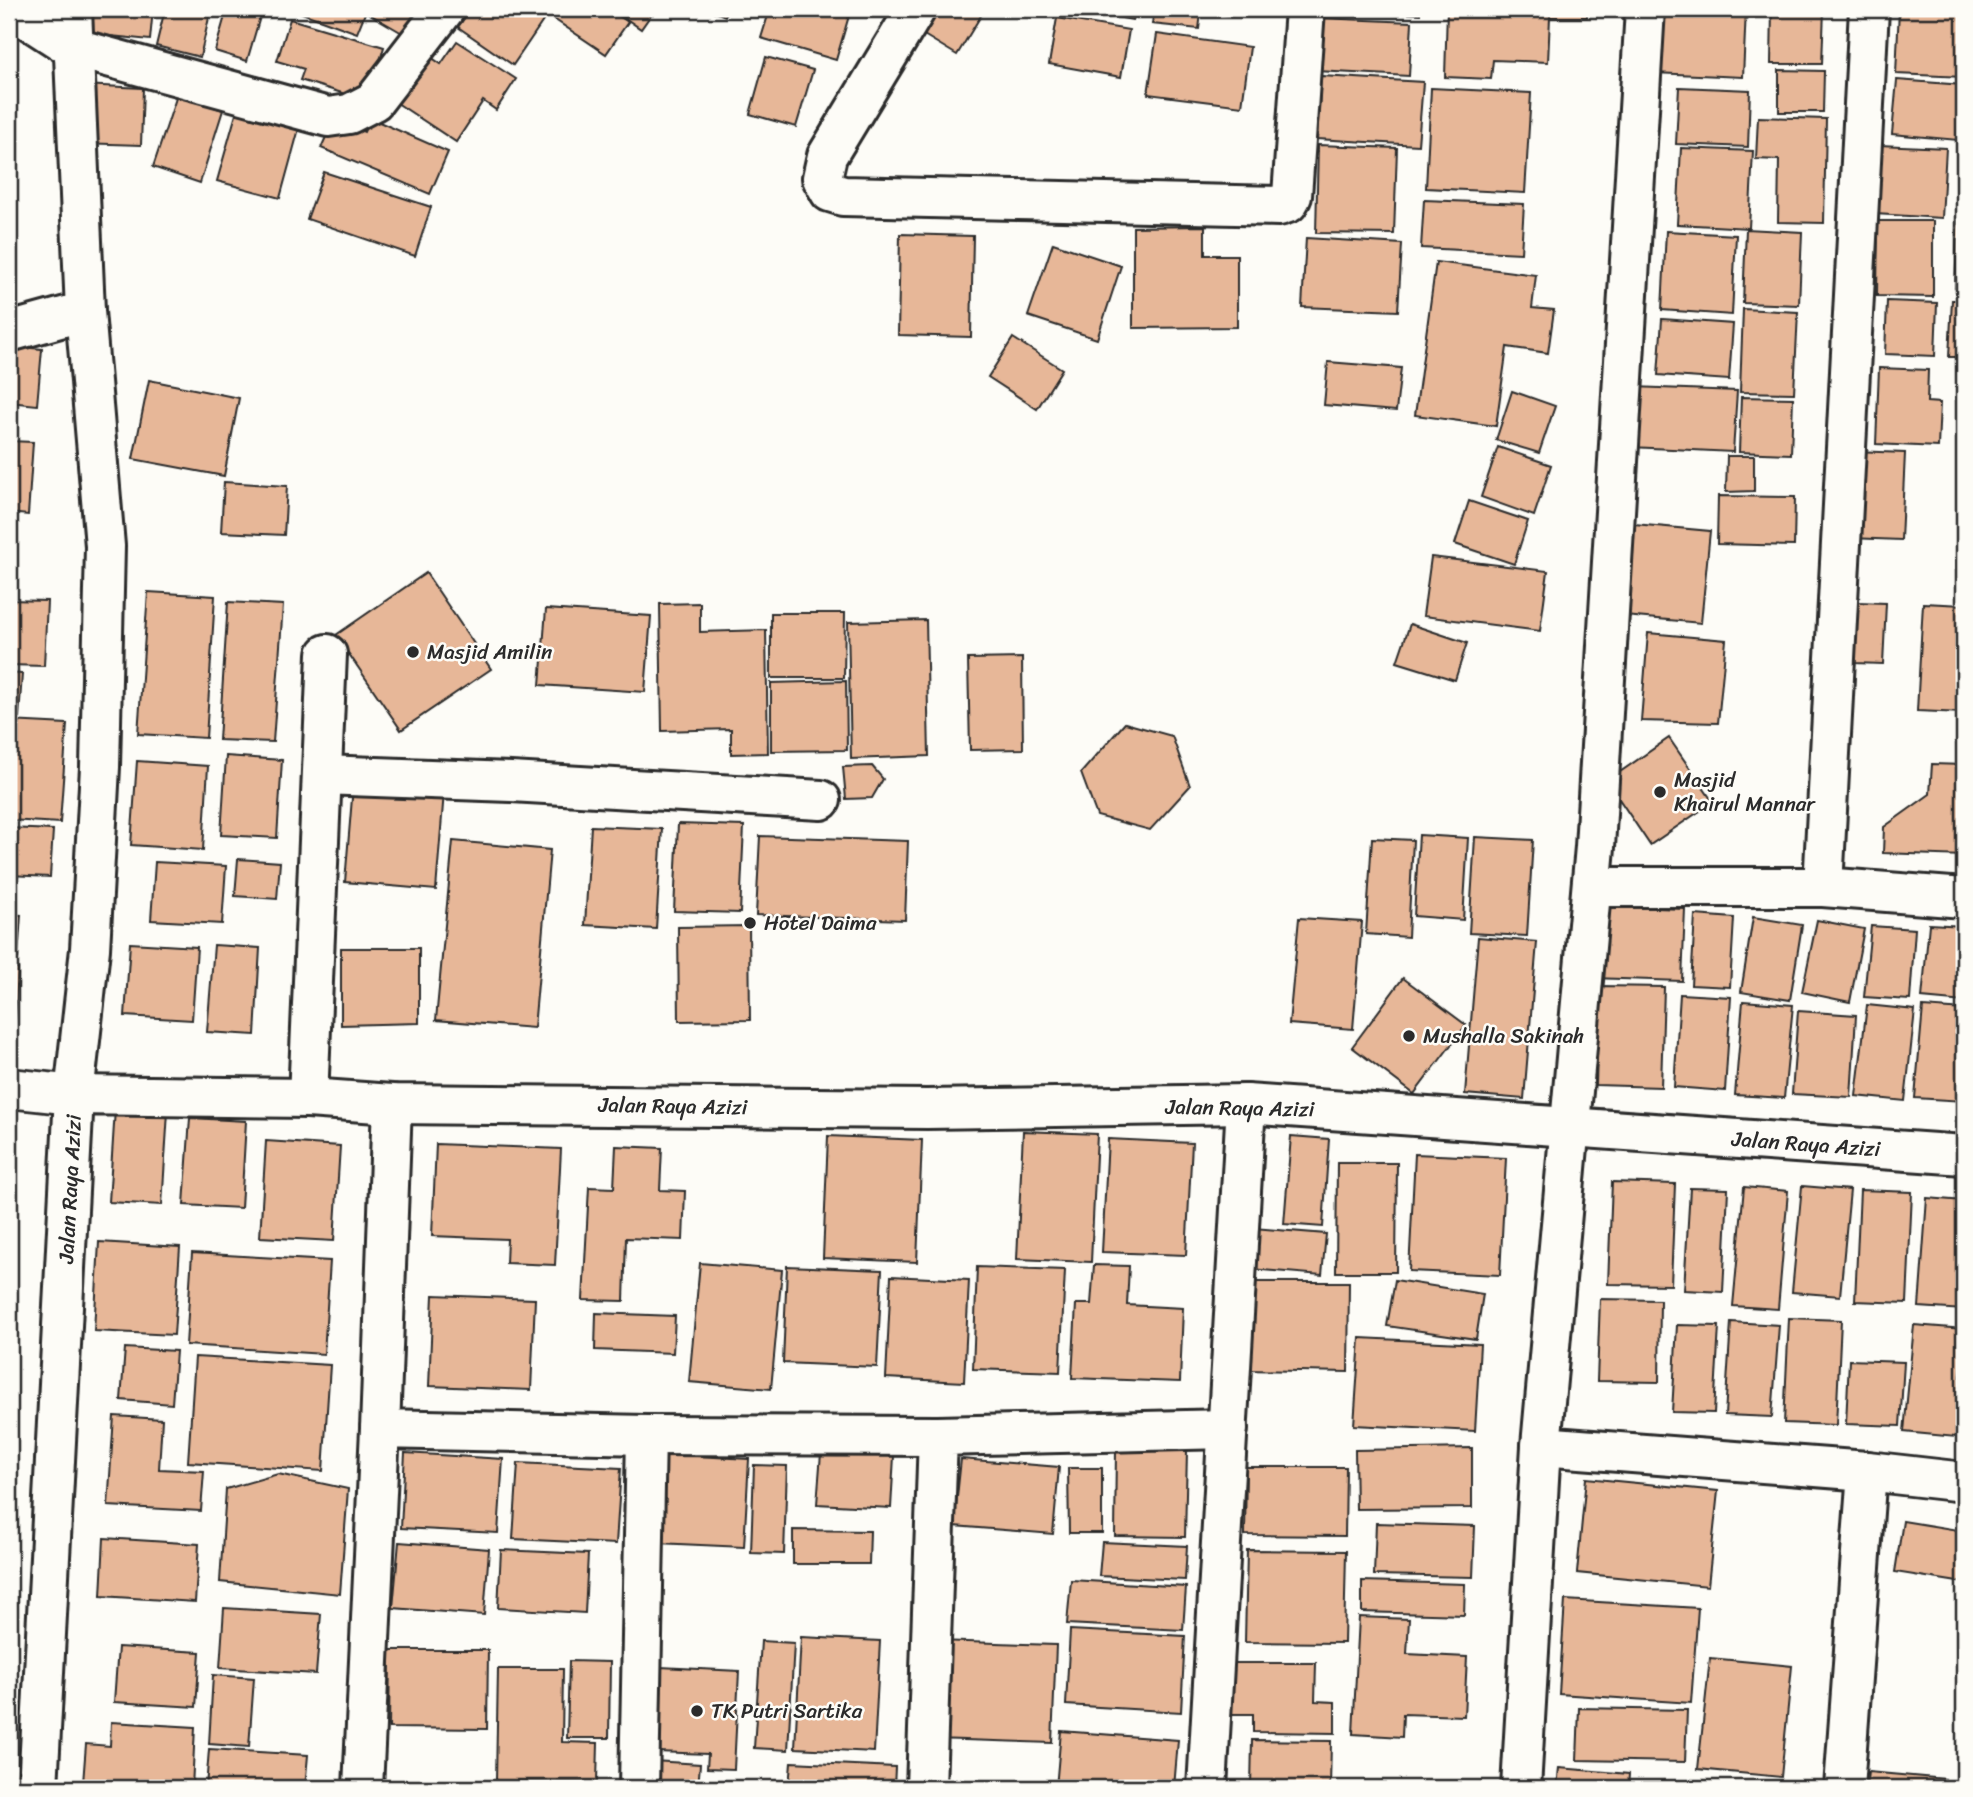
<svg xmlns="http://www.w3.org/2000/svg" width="1973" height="1797" font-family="Sriracha,sans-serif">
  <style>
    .building { fill: #e7b798; stroke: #2b2b2b; stroke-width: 2 }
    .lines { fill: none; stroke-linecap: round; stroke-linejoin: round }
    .street-casing { stroke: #2b2b2b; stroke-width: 44 }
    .secondary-casing { stroke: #2b2b2b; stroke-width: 44 }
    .street { stroke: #fdfcf7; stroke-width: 38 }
    .secondary { stroke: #fdfcf7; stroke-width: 38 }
    .poi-dot { fill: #2b2b2b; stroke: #fdfcf7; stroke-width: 2.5 }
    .labels { text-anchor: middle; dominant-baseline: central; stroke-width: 5; stroke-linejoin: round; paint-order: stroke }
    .poi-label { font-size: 21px; fill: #2b2b2b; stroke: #fdfcf7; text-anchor: start }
    .street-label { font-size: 21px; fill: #2b2b2b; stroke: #fdfcf7 }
  </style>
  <rect width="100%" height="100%" fill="#fdfcf7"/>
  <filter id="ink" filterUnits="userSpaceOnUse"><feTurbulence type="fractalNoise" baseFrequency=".0143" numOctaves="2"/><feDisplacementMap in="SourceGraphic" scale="14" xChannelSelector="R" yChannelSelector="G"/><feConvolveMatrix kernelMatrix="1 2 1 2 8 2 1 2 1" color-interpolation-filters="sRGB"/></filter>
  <g filter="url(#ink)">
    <g class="building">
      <polygon points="84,9 153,9 150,40 81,33"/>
      <polygon points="165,9 211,9 200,57 156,46"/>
      <polygon points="227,9 262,10 247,61 215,51"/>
      <polygon points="291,9 353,9 365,13 357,33"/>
      <polygon points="361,9 419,9 404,34"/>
      <polygon points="471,9 532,9 545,18 513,65 458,27"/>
      <polygon points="539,9 608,9 628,22 606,54"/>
      <polygon points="612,9 655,9 641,29"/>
      <polygon points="708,9 728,9 725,16"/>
      <polygon points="770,9 851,9 836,60 761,38"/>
      <polygon points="927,9 985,9 957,55 914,29"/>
      <polygon points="1072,9 1135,9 1133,20"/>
      <polygon points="1154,9 1234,9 1233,16 1201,13 1199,29 1152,24"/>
      <polygon points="1325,9 1420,9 1420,14"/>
      <polygon points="1447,9 1587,9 1587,17 1550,17 1548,62 1493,60 1491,79 1445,77"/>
      <polygon points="1657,9 1746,9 1743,77 1654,73"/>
      <polygon points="1772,9 1824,9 1822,64 1771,64"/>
      <polygon points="1899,9 1964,11 1964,77 1896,74"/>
      <polygon points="1057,18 1129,30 1121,77 1049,64"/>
      <polygon points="1320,18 1412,22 1409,76 1317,71"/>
      <polygon points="290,19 384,47 368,101 300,80 304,69 277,61"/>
      <polygon points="1157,34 1250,47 1242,106 1148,94"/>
      <polygon points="457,41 516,79 496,110 483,101 456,142 394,101 425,53 441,64"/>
      <polygon points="766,57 813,70 796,127 750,114"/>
      <polygon points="1779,70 1824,71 1823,112 1779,112"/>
      <polygon points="1321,76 1423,82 1418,145 1317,139"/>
      <polygon points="1897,80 1963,85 1958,140 1892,134"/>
      <polygon points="82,85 143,88 141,145 80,143"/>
      <polygon points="1679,87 1750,90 1748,147 1676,144"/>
      <polygon points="1431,88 1531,93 1525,193 1426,188"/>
      <polygon points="177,95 223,110 200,183 153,167"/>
      <polygon points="238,107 300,125 280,198 217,181"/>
      <polygon points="1758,117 1826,119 1824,223 1778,222 1779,160 1756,159"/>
      <polygon points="370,118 448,152 430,194 321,148 334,119 364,132"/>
      <polygon points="1318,145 1397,148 1394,234 1316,233"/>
      <polygon points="1879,145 1946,148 1942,218 1875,214"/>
      <polygon points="1681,148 1753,151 1749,228 1677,224"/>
      <polygon points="324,172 431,207 415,256 307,219"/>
      <polygon points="1424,200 1524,204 1521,253 1421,248"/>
      <polygon points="1958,216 1964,216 1964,288 1955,288"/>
      <polygon points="1878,221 1933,221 1933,297 1877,296"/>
      <polygon points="1205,226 1205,255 1237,255 1237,327 1133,328 1133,227"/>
      <polygon points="1746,229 1802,232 1799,305 1743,303"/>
      <polygon points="1666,231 1736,235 1732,315 1662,310"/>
      <rect x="9" y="233" width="4" height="47"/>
      <polygon points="900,234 973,236 971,337 898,335"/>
      <polygon points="1306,238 1402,244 1398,311 1302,307"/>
      <polygon points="1053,243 1121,266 1097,339 1028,316"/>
      <polygon points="1436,262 1536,275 1532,308 1554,310 1548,353 1507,347 1496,426 1415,415"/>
      <polygon points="1952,300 1964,300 1964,357 1949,357"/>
      <polygon points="1887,301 1937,303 1935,356 1885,354"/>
      <polygon points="1743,309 1798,312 1794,393 1740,392"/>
      <polygon points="1662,319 1733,324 1729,380 1658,375"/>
      <polygon points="1013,338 1062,369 1037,409 988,377"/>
      <polygon points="9,346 42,349 37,405 9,402"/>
      <polygon points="1328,362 1401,368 1396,411 1324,405"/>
      <polygon points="1879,368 1928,370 1927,402 1940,403 1938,447 1876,444"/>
      <polygon points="149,380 239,398 224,476 133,459"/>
      <polygon points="1634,387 1737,391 1733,452 1631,447"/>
      <polygon points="1512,391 1555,406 1539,453 1496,440"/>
      <polygon points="1741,397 1793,398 1791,454 1739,452"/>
      <polygon points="9,441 33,442 28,515 9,513"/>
      <polygon points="1498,447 1551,465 1534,516 1481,497"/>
      <polygon points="1854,451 1905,453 1901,540 1850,538"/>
      <polygon points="1727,456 1754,456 1754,491 1726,492"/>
      <polygon points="224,482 287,486 284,535 221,532"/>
      <polygon points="1718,496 1795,497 1794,546 1717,544"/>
      <polygon points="1469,501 1528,521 1514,564 1455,544"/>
      <polygon points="1623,523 1710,531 1701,623 1614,615"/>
      <polygon points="1431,557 1548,571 1540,631 1423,616"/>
      <polygon points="426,573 491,669 401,730 336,635"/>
      <polygon points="148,592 215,596 206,738 138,734"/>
      <polygon points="9,600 47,601 44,666 9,665"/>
      <polygon points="228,602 283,605 273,742 219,740"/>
      <polygon points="1857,602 1886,603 1883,664 1854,663"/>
      <polygon points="700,603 700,632 766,630 768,753 731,754 731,729 662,731 660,604"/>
      <polygon points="1923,603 1964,605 1964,713 1917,711"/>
      <polygon points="546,609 651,616 645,692 540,685"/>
      <polygon points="771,613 845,613 844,678 771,678"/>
      <polygon points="926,620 929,756 851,759 848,622"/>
      <polygon points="1410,624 1467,643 1455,680 1397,662"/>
      <polygon points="1648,633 1726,640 1718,723 1641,721"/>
      <polygon points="1022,658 1023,749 970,750 968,659"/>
      <polygon points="9,673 22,674 19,717 9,716"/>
      <polygon points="846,681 847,750 771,751 771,683"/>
      <polygon points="9,721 67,724 60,823 9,820"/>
      <polygon points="1125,723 1172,736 1190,786 1150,830 1097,816 1081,773"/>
      <polygon points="1669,738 1713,802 1650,845 1607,781"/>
      <polygon points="226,756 282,760 277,838 221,835"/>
      <polygon points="137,761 208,766 203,850 131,845"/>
      <polygon points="1932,764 1964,765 1964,856 1883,853 1884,827 1930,794"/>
      <polygon points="872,766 883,779 872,798 846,799 843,767"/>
      <polygon points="353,786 444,792 436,890 345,882"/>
      <polygon points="678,824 744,826 740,913 674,911"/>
      <polygon points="591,826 662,829 656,929 585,925"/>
      <polygon points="9,828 53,830 50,877 9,875"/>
      <polygon points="1419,835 1468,838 1463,920 1414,916"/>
      <polygon points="760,836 908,841 905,920 756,915"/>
      <polygon points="1475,837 1533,840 1527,936 1469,933"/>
      <polygon points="1372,838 1413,840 1408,937 1366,934"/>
      <polygon points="453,841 550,850 534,1028 436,1020"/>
      <polygon points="238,859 280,862 277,899 235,896"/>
      <polygon points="155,862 226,866 222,924 151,920"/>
      <polygon points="1595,906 1685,909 1682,981 1592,978"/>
      <polygon points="9,914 21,915 18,958 9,958"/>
      <polygon points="1695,915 1734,918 1730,987 1691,985"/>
      <polygon points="1753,917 1802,925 1790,1000 1741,992"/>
      <polygon points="1299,918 1362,922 1353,1029 1289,1024"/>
      <polygon points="1817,920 1864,929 1850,1002 1802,992"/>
      <polygon points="1929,924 1964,926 1964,1002 1922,998"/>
      <polygon points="749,926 750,1020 679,1021 678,927"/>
      <polygon points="1871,926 1915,929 1910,1000 1864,997"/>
      <polygon points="1478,937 1537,942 1524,1099 1465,1094"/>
      <polygon points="130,943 197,947 192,1020 125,1016"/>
      <polygon points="214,945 260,948 255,1035 207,1032"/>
      <polygon points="341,948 419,948 419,1023 341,1025"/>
      <polygon points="9,968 18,969 13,1054 9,1054"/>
      <polygon points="1403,978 1466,1025 1414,1094 1352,1047"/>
      <polygon points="1599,986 1664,987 1661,1087 1596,1085"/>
      <polygon points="1680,994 1731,997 1725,1091 1674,1087"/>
      <polygon points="1743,1001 1793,1005 1784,1098 1735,1095"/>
      <polygon points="1867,1005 1915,1010 1905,1101 1856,1096"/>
      <polygon points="1923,1007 1964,1010 1964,1101 1915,1098"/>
      <polygon points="1798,1011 1856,1015 1851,1097 1792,1094"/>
      <polygon points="115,1109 168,1112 162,1205 109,1202"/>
      <polygon points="190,1118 246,1121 241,1208 184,1205"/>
      <polygon points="1023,1131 1097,1134 1091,1262 1017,1259"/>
      <polygon points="828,1136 922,1140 917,1262 823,1258"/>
      <polygon points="1291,1136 1329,1139 1323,1227 1284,1224"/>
      <polygon points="1108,1139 1192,1143 1186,1255 1102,1252"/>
      <polygon points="266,1141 340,1146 334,1241 260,1237"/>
      <polygon points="436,1144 561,1149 555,1265 506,1263 507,1239 432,1236"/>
      <polygon points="616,1146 662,1148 660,1190 685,1191 683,1240 626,1238 624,1301 583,1300 589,1187 614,1188"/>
      <polygon points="1415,1154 1506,1158 1500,1275 1409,1271"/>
      <polygon points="1337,1163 1397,1163 1396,1272 1336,1272"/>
      <polygon points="1612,1182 1675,1184 1671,1285 1608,1284"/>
      <polygon points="1802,1186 1850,1190 1840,1296 1792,1292"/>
      <polygon points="1744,1187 1788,1191 1778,1309 1733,1306"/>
      <polygon points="1690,1188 1728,1189 1723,1292 1684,1290"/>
      <polygon points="1860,1190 1912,1192 1907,1303 1855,1301"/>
      <polygon points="1927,1198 1964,1201 1964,1310 1919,1307"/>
      <polygon points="1242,1227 1326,1234 1322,1275 1238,1268"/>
      <polygon points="99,1242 180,1247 174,1335 94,1331"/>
      <polygon points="192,1253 330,1261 324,1354 186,1345"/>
      <polygon points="700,1263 782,1270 771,1389 689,1382"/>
      <polygon points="1094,1265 1129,1266 1127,1305 1183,1308 1180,1382 1072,1378 1076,1304 1091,1304"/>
      <polygon points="787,1266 882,1270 877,1367 783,1363"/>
      <polygon points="977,1267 1065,1270 1060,1372 973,1369"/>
      <polygon points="891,1276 969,1280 964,1382 886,1378"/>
      <polygon points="1395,1280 1483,1294 1476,1339 1387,1326"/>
      <polygon points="1248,1282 1349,1282 1348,1372 1246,1370"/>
      <polygon points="433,1295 535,1299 531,1390 429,1386"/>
      <polygon points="1600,1299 1660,1300 1659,1382 1597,1381"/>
      <polygon points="596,1313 675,1316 673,1353 595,1350"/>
      <polygon points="1789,1318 1841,1320 1836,1425 1784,1423"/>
      <polygon points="1731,1322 1779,1325 1772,1417 1725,1415"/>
      <polygon points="1677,1325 1719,1326 1714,1413 1672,1412"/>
      <polygon points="1914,1325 1964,1329 1956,1437 1904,1432"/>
      <polygon points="1360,1338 1480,1344 1475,1431 1354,1425"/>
      <polygon points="125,1348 176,1351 172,1404 121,1400"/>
      <polygon points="195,1357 330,1365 323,1471 188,1462"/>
      <polygon points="1849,1360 1904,1362 1900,1426 1846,1424"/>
      <polygon points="114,1416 162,1419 159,1469 204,1471 201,1511 108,1506"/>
      <polygon points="1472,1448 1472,1508 1356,1509 1355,1450"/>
      <polygon points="1116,1450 1187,1451 1185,1537 1115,1536"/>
      <polygon points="405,1453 503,1459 498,1533 401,1528"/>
      <polygon points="821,1453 894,1456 891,1508 817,1504"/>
      <polygon points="662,1454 749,1459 744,1547 657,1543"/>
      <polygon points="961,1459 1059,1467 1053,1534 954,1526"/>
      <polygon points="518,1463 621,1468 616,1544 513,1539"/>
      <polygon points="754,1465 787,1466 784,1554 751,1553"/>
      <polygon points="1246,1467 1346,1467 1345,1536 1245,1535"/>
      <polygon points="1068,1468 1102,1468 1102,1533 1069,1533"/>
      <polygon points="278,1474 348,1489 340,1594 220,1582 226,1489"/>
      <polygon points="1586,1478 1718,1491 1708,1586 1577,1573"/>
      <polygon points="1903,1521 1964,1531 1964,1583 1895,1572"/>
      <polygon points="1376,1523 1475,1526 1473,1577 1374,1575"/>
      <polygon points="793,1530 870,1531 869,1564 793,1564"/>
      <polygon points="104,1538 199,1544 195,1602 101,1596"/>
      <polygon points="399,1542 489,1549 484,1615 393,1608"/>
      <polygon points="1102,1542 1187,1546 1185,1580 1099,1576"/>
      <polygon points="501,1550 588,1554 585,1613 498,1608"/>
      <polygon points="1247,1550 1346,1551 1344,1643 1245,1642"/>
      <polygon points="1071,1580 1186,1587 1183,1630 1067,1624"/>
      <polygon points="1362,1581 1465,1584 1464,1615 1362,1612"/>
      <polygon points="1565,1600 1698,1608 1691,1703 1559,1694"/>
      <polygon points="224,1608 321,1614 316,1674 220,1668"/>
      <polygon points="1359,1617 1409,1619 1407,1654 1467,1657 1464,1716 1403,1714 1402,1737 1353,1734"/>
      <polygon points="1070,1630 1185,1636 1181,1712 1066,1705"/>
      <polygon points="801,1637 880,1641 874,1752 795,1748"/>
      <polygon points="761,1641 794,1643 788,1750 754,1748"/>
      <polygon points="937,1641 1056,1645 1052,1743 934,1739"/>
      <polygon points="118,1647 200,1652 196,1707 114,1702"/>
      <polygon points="390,1650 488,1650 487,1729 389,1728"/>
      <polygon points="1710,1658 1792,1666 1781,1777 1698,1769"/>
      <polygon points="569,1661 610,1662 609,1738 567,1738"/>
      <polygon points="1227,1663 1316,1663 1315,1701 1335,1702 1335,1733 1253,1732 1253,1714 1226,1714"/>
      <polygon points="660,1667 739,1671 734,1769 707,1768 708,1754 657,1752"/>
      <polygon points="498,1669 563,1669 562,1742 598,1743 597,1782 496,1781"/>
      <polygon points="213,1675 254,1678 249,1747 209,1744"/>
      <polygon points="1579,1708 1687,1710 1685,1762 1577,1760"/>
      <polygon points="111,1722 195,1727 192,1788 83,1783 86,1744 110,1746"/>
      <polygon points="1061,1731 1178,1740 1174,1788 1056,1788"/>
      <polygon points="1252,1740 1331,1741 1330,1788 1251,1788"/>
      <polygon points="209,1749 308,1755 305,1788 206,1788"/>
      <polygon points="653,1761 700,1764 698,1788 651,1788"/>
      <polygon points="791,1762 895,1767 894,1788 789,1788"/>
      <polygon points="1559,1768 1629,1774 1628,1788 1557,1788"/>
      <polygon points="1868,1772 1945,1779 1944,1788 1866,1788"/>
    </g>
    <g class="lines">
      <g class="street-casing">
        <g id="street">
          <polyline points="12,9 71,47 328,117 349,114 374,101 445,9"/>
          <polyline points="916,9 827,156 822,178 830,192 843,196 1279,206 1288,203 1292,196 1305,9"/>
          <polyline points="1645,9 1595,847 1541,1446 1867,1471 1964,1482"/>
          <polyline points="9,332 85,311"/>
          <polyline points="322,775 511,782 821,800"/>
          <polyline points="1593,887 1823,887 1964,898"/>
          <polyline points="1823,887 1869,9"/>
          <polyline points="9,1088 74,1095 90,949 100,767 105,546 85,311 72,9"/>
          <polyline points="308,1098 327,654"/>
          <polyline points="380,1429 392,1104"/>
          <polyline points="363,1788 380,1429 646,1435 938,1436"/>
          <polyline points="639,1788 646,1435"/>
          <polyline points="926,1788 938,1436 1228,1429"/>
          <polyline points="1207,1788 1246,1104"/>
          <polyline points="1521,1788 1541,1446"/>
          <polyline points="1844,1788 1867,1471"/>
        </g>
      </g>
      <g class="secondary-casing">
        <polyline id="secondary" points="38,1788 74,1095 308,1098 392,1104 927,1109 1246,1104 1964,1155"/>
      </g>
      <use href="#street" class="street"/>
      <use href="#secondary" class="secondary"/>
    </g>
  </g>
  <g class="poi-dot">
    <circle cx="413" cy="652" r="7"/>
    <circle cx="1660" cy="792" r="7"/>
    <circle cx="750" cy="923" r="7"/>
    <circle cx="1409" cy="1036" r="7"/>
    <circle cx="697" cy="1711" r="7"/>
  </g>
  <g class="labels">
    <g class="poi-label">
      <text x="427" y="652">Masjid Amilin</text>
      <text x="1674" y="780">Masjid<tspan x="1674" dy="24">Khairul Mannar</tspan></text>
      <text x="764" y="923">Hotel Daima</text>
      <text x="1423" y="1036">Mushalla Sakinah</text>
      <text x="711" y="1711">TK Putri Sartika</text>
    </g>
    <g class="street-label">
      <text transform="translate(673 1106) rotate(1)">Jalan Raya Azizi</text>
      <text transform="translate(1240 1108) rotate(1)">Jalan Raya Azizi</text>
      <text transform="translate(1806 1144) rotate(4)">Jalan Raya Azizi</text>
      <text transform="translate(70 1189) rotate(-87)">Jalan Raya Azizi</text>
    </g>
  </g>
  <rect width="1973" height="1797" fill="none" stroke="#fdfcf7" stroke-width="35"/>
  <rect x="18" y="18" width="1938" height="1762" fill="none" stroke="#2b2b2b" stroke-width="2.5" filter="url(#ink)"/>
</svg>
